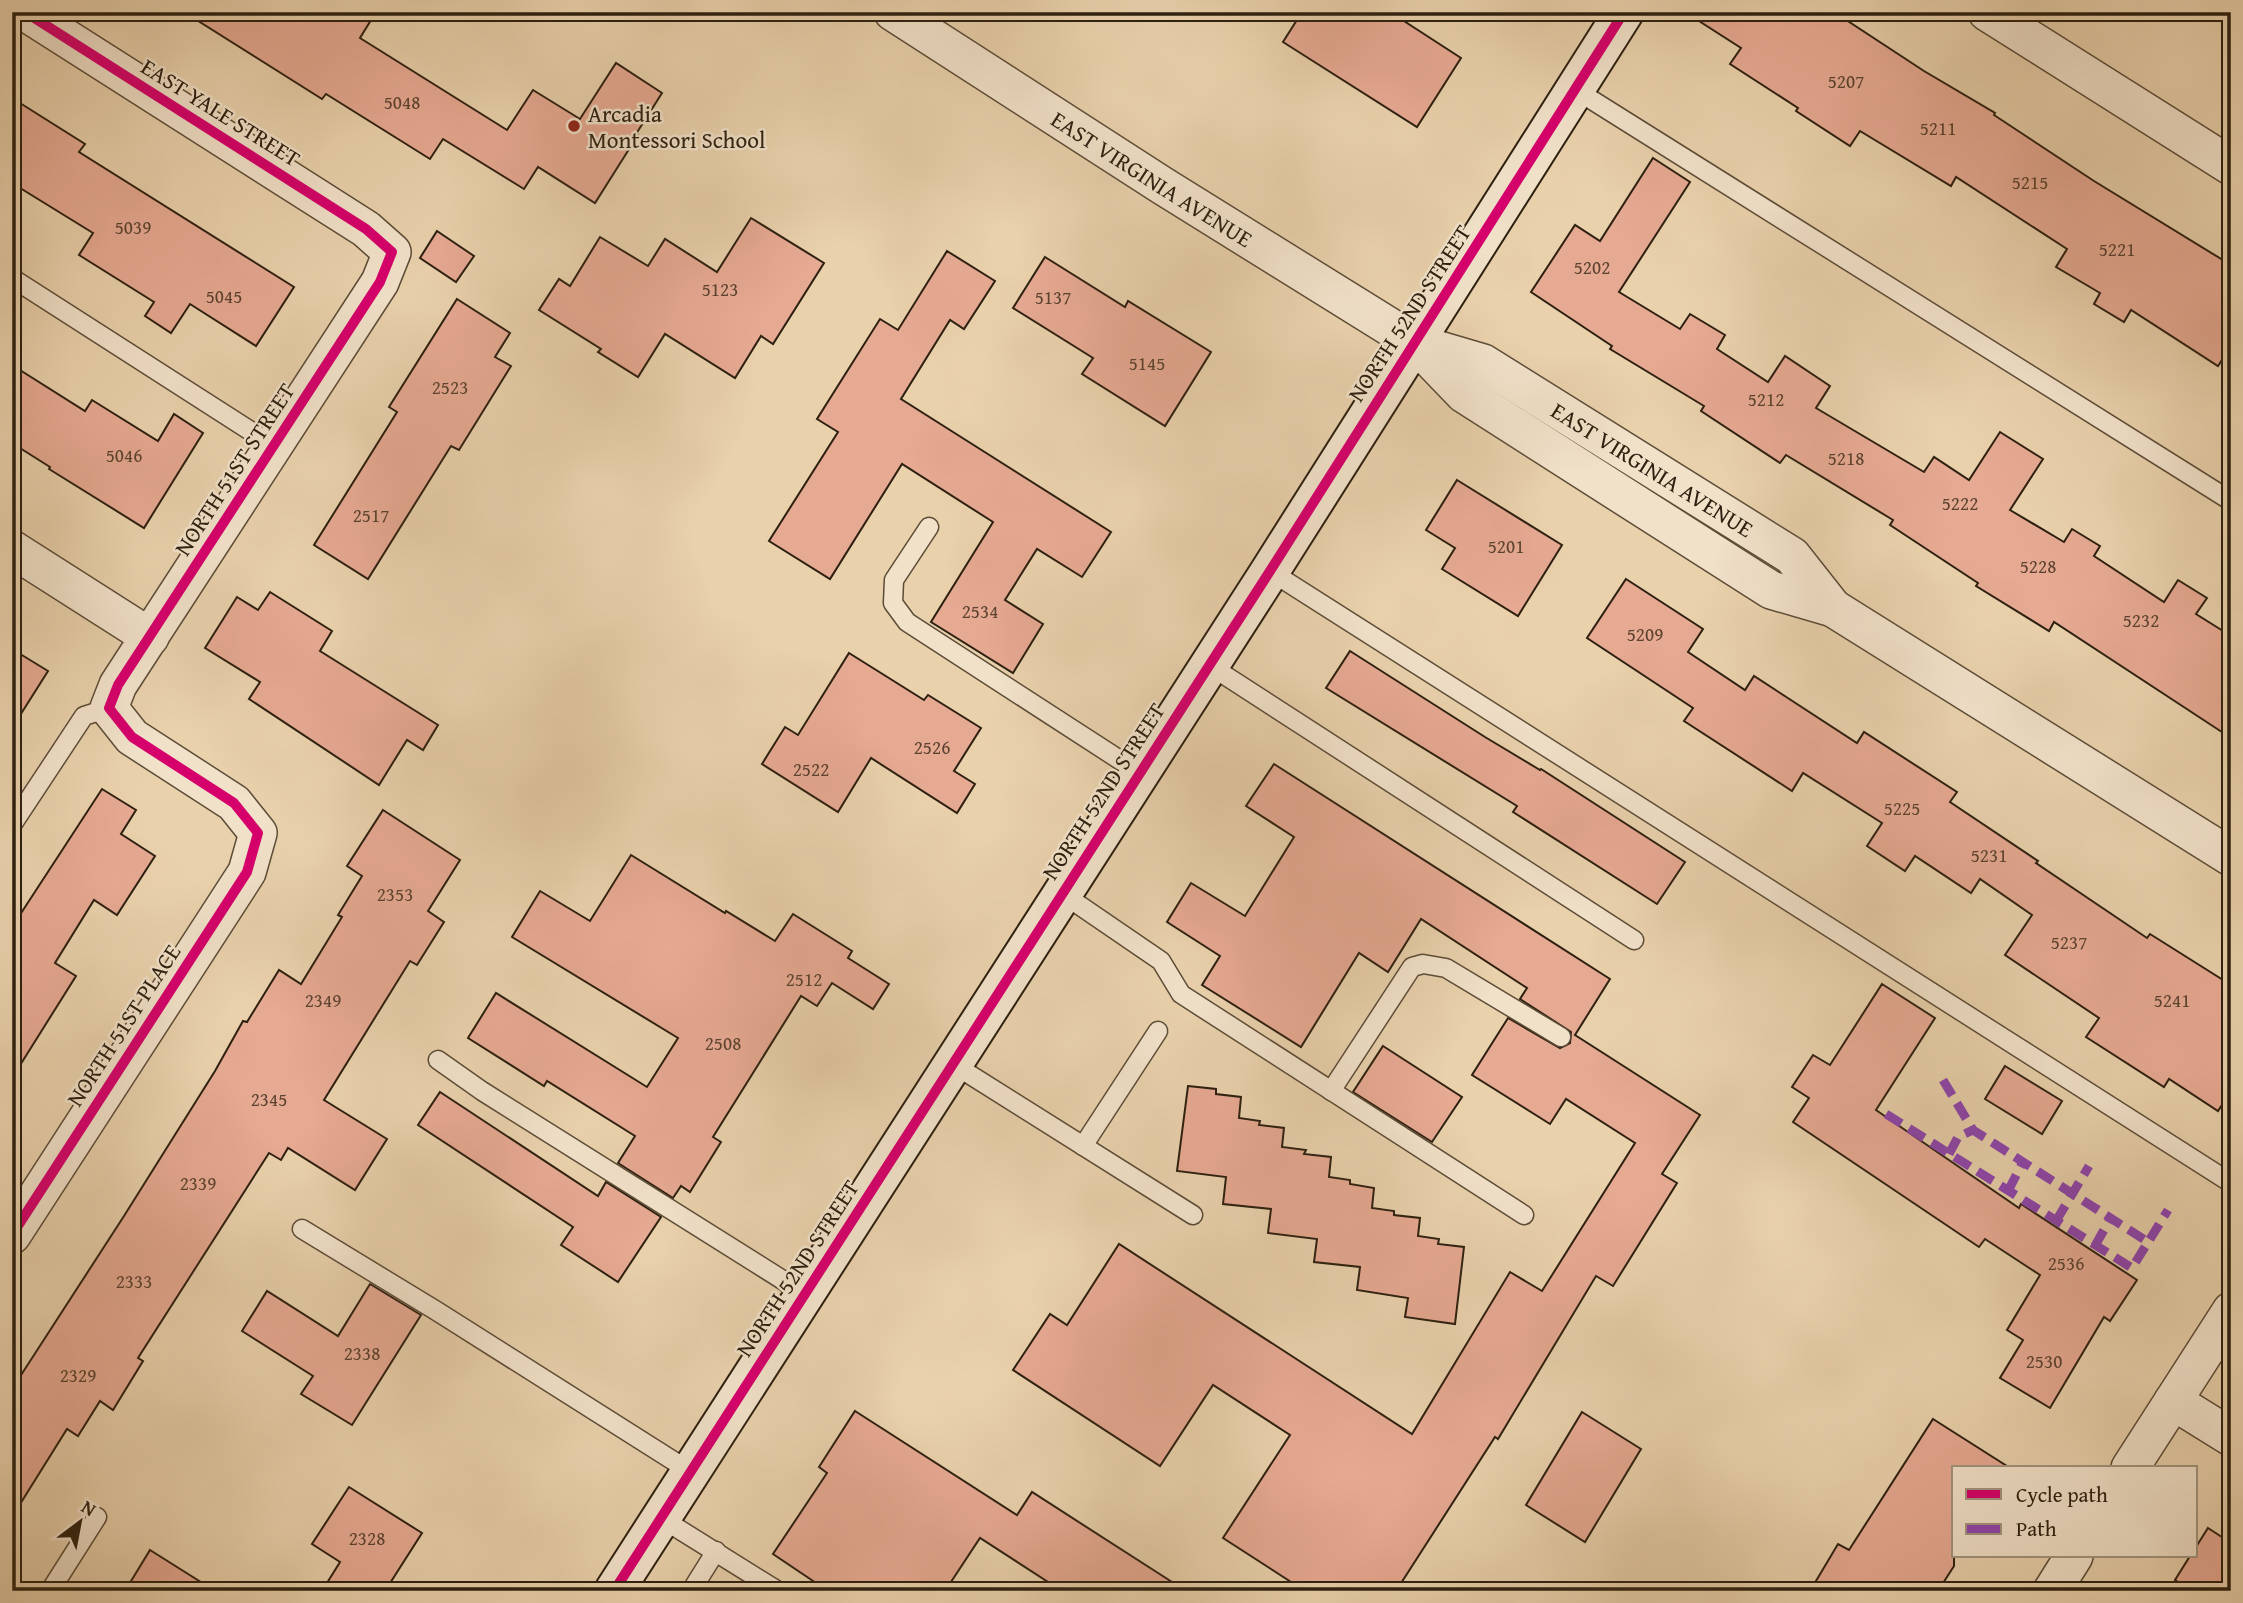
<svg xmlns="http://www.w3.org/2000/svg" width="2243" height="1603" font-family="'Gentium Book Plus',serif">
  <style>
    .building { fill: #e6a992; stroke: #2d2010; stroke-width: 2 }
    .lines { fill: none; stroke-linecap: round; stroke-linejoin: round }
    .service-casing { stroke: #5c4c37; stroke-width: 21 }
    .minor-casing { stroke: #5c4c37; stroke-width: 40 }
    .secondary-casing { stroke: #2d2010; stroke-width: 42 }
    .service { stroke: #f1e1c9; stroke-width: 18 }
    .minor { stroke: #f1e1c9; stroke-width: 37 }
    .secondary { stroke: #f1e1c9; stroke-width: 38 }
    .quiet { stroke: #8e44ad; stroke-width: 9; stroke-dasharray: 18 9; stroke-linecap: butt }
    .cycleway-casing { stroke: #f1e1c9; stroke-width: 15 }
    .cycleway { stroke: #d6006c; stroke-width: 10 }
    .poi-dot { fill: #8f2418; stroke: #f1e1c9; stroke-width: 2.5 }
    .labels { text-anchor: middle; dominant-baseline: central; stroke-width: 5; stroke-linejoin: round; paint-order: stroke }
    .number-label { font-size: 19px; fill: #5b4230 }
    .street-label { font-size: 23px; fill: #2d2010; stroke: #f1e1c9 }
    .poi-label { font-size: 23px; fill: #2d2010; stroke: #f1e1c9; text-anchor: start }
  </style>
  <rect width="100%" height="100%" fill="#e9d1ac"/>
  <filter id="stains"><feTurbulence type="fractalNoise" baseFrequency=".00286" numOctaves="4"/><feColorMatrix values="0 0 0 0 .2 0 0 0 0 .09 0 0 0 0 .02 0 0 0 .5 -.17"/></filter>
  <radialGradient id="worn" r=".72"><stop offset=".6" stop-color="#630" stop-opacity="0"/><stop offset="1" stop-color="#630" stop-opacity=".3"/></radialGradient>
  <g class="building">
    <polygon points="184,12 376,12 360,38 507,130 533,90 580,119 616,63 662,93 636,134 638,135 595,203 538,167 524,189 443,139 430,159 326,94 322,99"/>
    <polygon points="1302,12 1390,12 1461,58 1417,127 1283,42"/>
    <polygon points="1685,12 1834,12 1924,71 1995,113 1994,115 2094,181 2231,265 2231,346 2218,366 2131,310 2124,322 2094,304 2100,293 2056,267 2067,249 1956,177 1951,186 1860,131 1850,146 1796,111 1798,108 1730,64 1741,48"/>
    <polygon points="12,98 85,144 79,152 294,287 256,346 190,304 171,333 145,316 154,302 79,255 93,233 12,183"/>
    <polygon points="1653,158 1690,182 1619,292 1680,329 1690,314 1725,335 1717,349 1768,382 1785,356 1830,386 1816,408 1924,472 1934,457 1969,480 2000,432 2043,459 2010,510 2064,542 2072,529 2100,546 2094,556 2164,602 2178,580 2207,598 2196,614 2231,636 2231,738 2054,622 2049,631 1976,586 1978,583 1890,525 1893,520 1786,455 1780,463 1701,411 1704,406 1610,349 1612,346 1531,292 1575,225 1600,241"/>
    <polygon points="751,218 824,263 773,344 761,336 735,378 665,334 638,377 598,352 601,349 539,310 559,279 570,286 600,237 648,266 665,239 717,272"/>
    <polygon points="437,231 474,256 456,282 420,258"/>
    <polygon points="947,251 995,281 964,329 950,320 901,399 1111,532 1082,577 1037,549 1005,600 1043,624 1013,673 931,622 993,522 902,464 830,579 769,541 838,432 817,419 880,319 898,330"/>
    <polygon points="1045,257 1125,307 1128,301 1211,352 1165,426 1082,374 1093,358 1013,308"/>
    <polygon points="457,299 510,333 495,357 511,366 459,450 451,446 368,579 314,545 397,412 389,407"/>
    <polygon points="12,365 85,411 92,400 158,441 174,414 203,433 144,528 49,469 50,467 12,443"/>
    <polygon points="1457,480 1562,545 1518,616 1442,569 1455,548 1426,530"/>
    <polygon points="1626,579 1703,629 1688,652 1745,690 1754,676 1857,743 1864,732 1957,792 1950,802 2038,861 2036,863 2147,938 2150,934 2231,985 2231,1091 2218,1111 2169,1079 2164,1087 2086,1037 2099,1018 2005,955 2032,915 1980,879 1971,893 1915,856 1905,871 1867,846 1882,823 1803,773 1792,791 1684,721 1693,708 1587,638"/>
    <polygon points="270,592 332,631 320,651 438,725 423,750 407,740 379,785 249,699 260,682 205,648 237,597 258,610"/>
    <polygon points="12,649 48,671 12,728"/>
    <polygon points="1350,651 1485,737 1540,770 1541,769 1685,862 1657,904 1513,812 1517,806 1326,688"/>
    <polygon points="849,653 924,700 928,695 981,728 954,771 975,784 957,813 871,758 838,812 762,764 785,727 798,735"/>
    <polygon points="1274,764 1610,979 1575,1035 1700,1115 1662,1174 1677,1183 1613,1286 1596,1276 1498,1439 1495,1437 1396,1591 1305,1591 1223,1538 1290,1435 1213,1385 1160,1466 1013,1370 1050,1314 1067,1325 1119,1244 1412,1434 1510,1272 1542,1291 1635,1143 1566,1099 1550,1124 1472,1075 1508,1018 1560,1048 1570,1043 1571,1032 1520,999 1527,988 1421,919 1388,972 1359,953 1301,1047 1202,985 1220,956 1167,922 1191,883 1245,916 1294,837 1246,806"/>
    <polygon points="102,789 136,810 121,834 155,856 117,915 94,900 55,963 76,976 12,1078 12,927"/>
    <polygon points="383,810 460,860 428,911 444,922 417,965 410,961 324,1100 387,1139 355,1190 288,1148 281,1160 269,1153 138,1358 143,1361 113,1410 100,1401 78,1436 67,1429 12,1517 12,1389 124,1216 215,1071 243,1021 247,1022 279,970 301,984 342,917 338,915 362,876 347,866"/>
    <polygon points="631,855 725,913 726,911 775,941 793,914 852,951 848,958 889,984 873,1009 832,983 817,1006 801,996 713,1137 721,1142 690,1192 681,1186 673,1198 618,1163 635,1136 547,1081 544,1086 468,1038 496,993 647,1087 678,1038 512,937 540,891 590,921"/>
    <polygon points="1882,984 1935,1018 1876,1110 2019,1208 2021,1204 2137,1280 2110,1321 2104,1317 2050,1408 2000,1378 2023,1340 2007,1330 2040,1275 1985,1239 1979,1247 1793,1122 1809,1098 1792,1087 1813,1055 1830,1065"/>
    <polygon points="1383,1046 1462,1097 1432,1142 1353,1092"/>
    <polygon points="2005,1066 2062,1101 2042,1134 1985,1099"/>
    <polygon points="1188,1086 1216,1089 1216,1094 1241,1097 1239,1118 1260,1121 1259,1125 1284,1128 1282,1147 1306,1150 1304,1154 1331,1157 1329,1177 1350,1180 1350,1184 1374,1188 1372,1208 1394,1211 1394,1215 1420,1218 1418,1236 1439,1239 1438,1244 1464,1247 1455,1324 1405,1317 1408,1298 1357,1290 1360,1267 1314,1262 1317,1239 1268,1233 1271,1209 1223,1204 1226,1177 1177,1171"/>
    <polygon points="440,1092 598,1196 606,1182 661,1217 618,1282 561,1245 573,1227 418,1125"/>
    <polygon points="370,1284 421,1315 352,1425 301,1394 313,1376 242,1331 267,1291 338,1336"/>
    <polygon points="855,1411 1017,1515 1032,1492 1186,1591 1062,1591 980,1538 945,1591 828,1591 773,1554 827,1473 819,1467"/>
    <polygon points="1582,1412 1641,1449 1585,1542 1526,1505"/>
    <polygon points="1933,1419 2010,1468 1954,1468 1954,1566 1938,1591 1810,1591 1838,1544 1849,1550"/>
    <polygon points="349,1487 422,1533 385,1591 322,1591 340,1562 312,1544"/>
    <polygon points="2208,1528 2231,1543 2231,1591 2192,1591 2175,1580 2190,1556 2196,1556 2196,1547"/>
    <polygon points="150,1550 215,1591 125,1591"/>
  </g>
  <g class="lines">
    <g class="service-casing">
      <g id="service">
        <polyline points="1576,90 2231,501"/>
        <polyline points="12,278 274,446"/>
        <polyline points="929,527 894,580 893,603 907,622 1140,773"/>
        <polyline points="1270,571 2231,1183"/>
        <polyline points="1209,665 1634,940"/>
        <polyline points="12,825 84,716 109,708"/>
        <polyline points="1063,894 1161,961 1181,994 1524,1215"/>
        <polyline points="438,1060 482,1091 805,1294"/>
        <polyline points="953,1064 1193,1215"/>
        <polyline points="1331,1091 1412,967 1423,964 1446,968 1561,1037"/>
        <polyline points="1083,1146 1158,1031"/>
        <polyline points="302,1229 435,1310 691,1472"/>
        <polyline points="661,1518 778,1591"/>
        <polyline points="50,1591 97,1517"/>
        <polyline points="691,1591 716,1551"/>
      </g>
    </g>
    <g class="minor-casing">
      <g id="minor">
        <path id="s1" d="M893,12L1163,186L1414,342L1464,394L1771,590L1833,608L2231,857"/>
        <polyline points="1987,12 2231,166"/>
        <path id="s2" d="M1415,343L1483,363L1792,556L1833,608"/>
        <polyline points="12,549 150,637"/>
        <polyline points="12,1235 247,872 258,833 234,803 132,737 109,708 118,685 380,282 392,252 366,229 25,12"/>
        <polyline points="2173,1401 2231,1437"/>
        <polyline points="2130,1468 2231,1311"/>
        <polyline points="2052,1591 2074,1556"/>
      </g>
    </g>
    <g class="secondary-casing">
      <polyline id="secondary" points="614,1591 1270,571 1624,12"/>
    </g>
    <use href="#service" class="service"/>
    <use href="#minor" class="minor"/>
    <use href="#secondary" class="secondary"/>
    <g class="quiet">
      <polyline points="1943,1080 1973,1130 2148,1242"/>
      <polyline points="1886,1114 2132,1268 2168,1210"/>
      <polyline points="1949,1154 1958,1137 1973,1130"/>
      <polyline points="2008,1191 2023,1162"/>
      <polyline points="2056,1221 2089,1166"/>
      <polyline points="2095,1246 2110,1219"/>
    </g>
    <g class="cycleway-casing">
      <g id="cycleway">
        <polyline points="12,1235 247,872 258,833 234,803 132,737 109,708 118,685 380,282 392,252 366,229 25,12"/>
        <polyline points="614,1591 1270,571 1624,12"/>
      </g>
    </g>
    <use href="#cycleway" class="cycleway"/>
  </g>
  <circle class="poi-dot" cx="574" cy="126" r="7"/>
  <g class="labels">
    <g class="number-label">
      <text x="1846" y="81">5207</text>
      <text x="402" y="102">5048</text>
      <text x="1938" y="128">5211</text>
      <text x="2030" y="182">5215</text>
      <text x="133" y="227">5039</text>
      <text x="2117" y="249">5221</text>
      <text x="1592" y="267">5202</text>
      <text x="720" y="289">5123</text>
      <text x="224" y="296">5045</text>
      <text x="1053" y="297">5137</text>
      <text x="1147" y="363">5145</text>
      <text x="450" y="387">2523</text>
      <text x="1766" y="399">5212</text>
      <text x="124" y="455">5046</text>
      <text x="1846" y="458">5218</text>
      <text x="1960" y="503">5222</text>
      <text x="371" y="515">2517</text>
      <text x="1506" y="546">5201</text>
      <text x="2038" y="566">5228</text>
      <text x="980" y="611">2534</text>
      <text x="2141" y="620">5232</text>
      <text x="1645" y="634">5209</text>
      <text x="932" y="747">2526</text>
      <text x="811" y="769">2522</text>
      <text x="1902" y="808">5225</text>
      <text x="1989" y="855">5231</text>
      <text x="395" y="894">2353</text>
      <text x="2069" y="942">5237</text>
      <text x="804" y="979">2512</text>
      <text x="323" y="1000">2349</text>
      <text x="2172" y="1000">5241</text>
      <text x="723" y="1043">2508</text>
      <text x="269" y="1099">2345</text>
      <text x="198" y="1183">2339</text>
      <text x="2066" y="1263">2536</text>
      <text x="134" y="1281">2333</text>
      <text x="362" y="1353">2338</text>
      <text x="2044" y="1361">2530</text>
      <text x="78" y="1375">2329</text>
      <text x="367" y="1538">2328</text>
    </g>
    <g class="street-label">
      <text transform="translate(221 112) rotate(32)">EAST YALE STREET</text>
      <text stroke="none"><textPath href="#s1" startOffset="308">EAST VIRGINIA AVENUE</textPath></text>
      <text transform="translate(1409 313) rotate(-57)">NORTH 52ND STREET</text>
      <text transform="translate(234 469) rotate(-57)">NORTH 51ST STREET</text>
      <text stroke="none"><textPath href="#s2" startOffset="271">EAST VIRGINIA AVENUE</textPath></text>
      <text transform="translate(1103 791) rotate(-57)">NORTH 52ND STREET</text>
      <text transform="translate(123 1025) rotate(-57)">NORTH 51ST PLACE</text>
      <text transform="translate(797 1268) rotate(-57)">NORTH 52ND STREET</text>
    </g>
    <g class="poi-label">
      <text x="588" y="113">Arcadia<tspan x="588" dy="26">Montessori School</tspan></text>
    </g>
  </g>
  <rect width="2243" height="1603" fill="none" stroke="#e9d1ac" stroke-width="42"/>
  <rect x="14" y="14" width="2215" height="1575" fill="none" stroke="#2d2010" stroke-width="3.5"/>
  <rect x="21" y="21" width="2201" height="1561" fill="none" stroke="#2d2010" stroke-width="2"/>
  <rect x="1952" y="1466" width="245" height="91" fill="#f1e1c9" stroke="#a3947f" stroke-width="2"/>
  <rect x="1966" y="1489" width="35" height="10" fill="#d6006c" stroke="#a3947f" stroke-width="2"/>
  <text x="2016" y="1502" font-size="21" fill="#2d2010">Cycle path</text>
  <rect x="1966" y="1524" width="35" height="10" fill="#8e44ad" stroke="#a3947f" stroke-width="2"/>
  <text x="2016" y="1536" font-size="21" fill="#2d2010">Path</text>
  <g transform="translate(80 1522) rotate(32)" stroke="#f1e1c9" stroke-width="5" paint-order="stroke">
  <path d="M0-5L12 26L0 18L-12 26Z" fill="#2d2010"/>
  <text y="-10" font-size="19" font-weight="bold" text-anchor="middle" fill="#2d2010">N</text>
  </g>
  <rect width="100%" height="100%" filter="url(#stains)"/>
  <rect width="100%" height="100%" fill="url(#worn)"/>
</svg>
